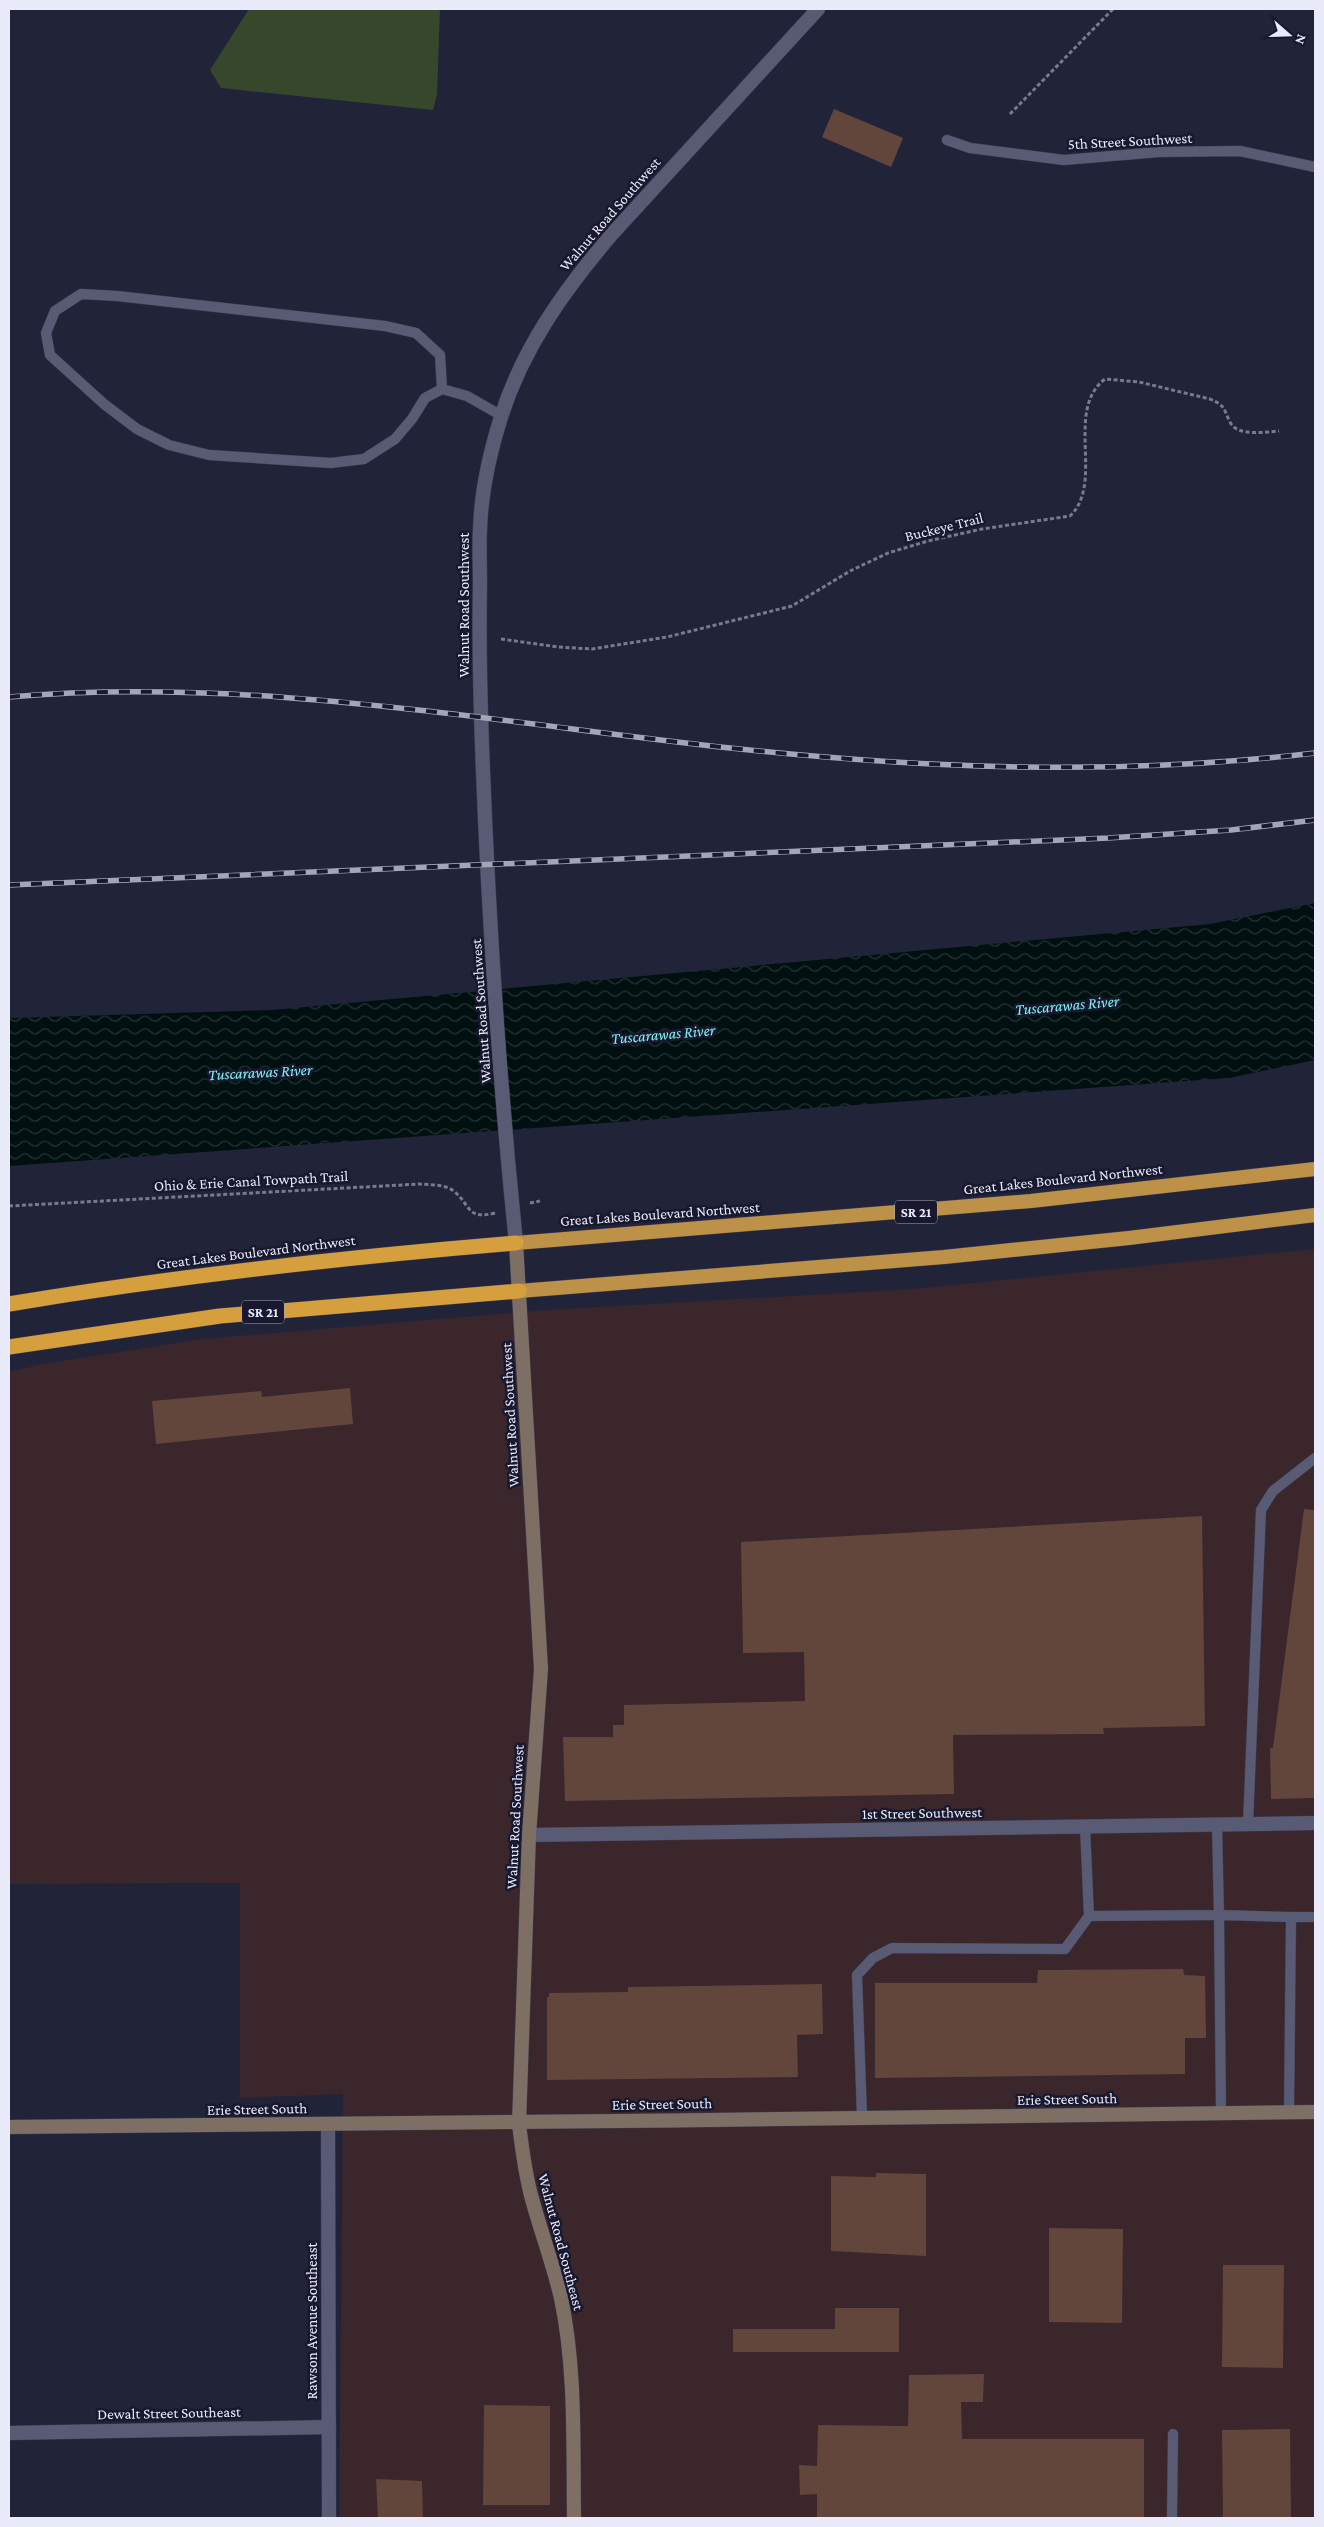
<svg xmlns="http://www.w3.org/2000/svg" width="1324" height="2527" font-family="'Crimson Pro',serif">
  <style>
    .industrial { fill: #3a262b }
    .pitch { fill: #36472c }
    .water { fill: url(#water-waves) }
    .building { fill: #62463b }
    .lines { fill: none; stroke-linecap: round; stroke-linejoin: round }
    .service-casing { stroke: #3c3d50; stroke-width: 11 }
    .minor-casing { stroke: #3c3d50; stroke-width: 15 }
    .tertiary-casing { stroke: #3c3d50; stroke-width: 15 }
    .secondary-casing { stroke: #3c3d50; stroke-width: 15 }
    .trunk-casing { stroke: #3c3d50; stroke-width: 15 }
    .motorway-casing { stroke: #3c3d50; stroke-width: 16 }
    .path { stroke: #787a8d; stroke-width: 3; stroke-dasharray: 4 2.5; stroke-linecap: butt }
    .service { stroke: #595b75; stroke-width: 10 }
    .minor { stroke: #595b75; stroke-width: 14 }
    .tertiary { stroke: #595b75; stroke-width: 14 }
    .secondary { stroke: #7e6f64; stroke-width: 14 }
    .trunk { stroke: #bd9248; stroke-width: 14 }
    .motorway { stroke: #d69f3d; stroke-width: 15 }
    .rail-casing { stroke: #a4a6b8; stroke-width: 5.5 }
    .rail { stroke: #18192f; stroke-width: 4; stroke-dasharray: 11; stroke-linecap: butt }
    .labels { text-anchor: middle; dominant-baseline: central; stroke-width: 5; stroke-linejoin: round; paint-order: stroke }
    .shield { fill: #18192f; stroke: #aaacbe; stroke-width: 1 }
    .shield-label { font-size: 14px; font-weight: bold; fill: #e9ebfb }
    .street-label { font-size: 15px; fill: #e9ebfb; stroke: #18192f }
    .water-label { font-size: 16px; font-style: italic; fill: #80f2f4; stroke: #18192f }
  </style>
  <defs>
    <pattern id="water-waves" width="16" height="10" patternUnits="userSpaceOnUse" patternTransform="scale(1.25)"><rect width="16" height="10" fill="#001010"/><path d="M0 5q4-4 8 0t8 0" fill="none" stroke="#253334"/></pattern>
  </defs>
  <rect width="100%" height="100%" fill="#212339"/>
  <polygon class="industrial" points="1315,1249 1315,2518 339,2518 343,2094 240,2098 240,1883 9,1884 9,1372 43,1364 202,1339 547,1310 913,1289"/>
  <polygon class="pitch" points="249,9 440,9 437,95 433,110 221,88 210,70"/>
  <polygon class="water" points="1315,903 1315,1060 1229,1078 9,1166 9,1018 272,1010 1210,924"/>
  <g class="building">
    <polygon points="834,109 903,138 891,167 822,137"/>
    <polygon points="350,1388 353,1424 156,1444 152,1401 261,1391 262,1397"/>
    <polygon points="1304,1509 1315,1510 1315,1798 1271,1799 1270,1748 1273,1748"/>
    <polygon points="1202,1516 1205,1726 1103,1728 1104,1734 953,1735 954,1794 565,1801 563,1737 613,1737 613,1725 624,1725 624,1705 805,1701 804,1652 743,1653 741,1542"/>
    <polygon points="1183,1969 1184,1975 1205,1976 1206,2038 1185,2038 1185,2074 875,2078 875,1983 1037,1983 1038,1970"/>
    <polygon points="822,1984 823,2034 797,2035 798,2077 547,2080 547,1997 549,1997 549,1993 628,1992 628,1987"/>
    <polygon points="876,2173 926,2174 926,2256 831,2251 831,2176 876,2177"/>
    <polygon points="1049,2228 1123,2229 1122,2323 1049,2322"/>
    <polygon points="1223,2265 1284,2265 1283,2368 1222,2367"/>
    <polygon points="835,2308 899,2308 899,2352 733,2352 733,2329 835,2329"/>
    <polygon points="984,2374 983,2402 961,2402 962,2439 1144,2439 1144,2518 817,2518 817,2494 800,2495 799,2465 817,2466 818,2425 908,2426 909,2375"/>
    <polygon points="484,2405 550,2406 550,2505 483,2505"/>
    <polygon points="1290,2429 1291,2518 1223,2518 1222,2430"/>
    <polygon points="376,2479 422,2481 423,2518 378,2518"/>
  </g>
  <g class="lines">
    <g class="service-casing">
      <g id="service">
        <polyline points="947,140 970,148 1064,160 1159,152 1240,151 1315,167"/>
        <polyline points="442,389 440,355 416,333 385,326 117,296 81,294 55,311 46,333 50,355 104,404 137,429 169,445 209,455 331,463 364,459 395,439 412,419 425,398 442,389 467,396 502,416"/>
        <polyline points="1248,1824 1261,1510 1273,1491 1315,1458"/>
        <polyline points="1085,1827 1089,1916 1219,1915 1217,1824"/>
        <polyline points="1291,1917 1315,1917"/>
        <polyline points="1221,2114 1219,1915 1291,1917 1289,2113"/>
        <polyline points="862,2117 857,1975 873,1958 892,1948 1065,1949 1089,1916"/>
        <polyline points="1172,2518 1173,2434"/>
      </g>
    </g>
    <g class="minor-casing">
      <g id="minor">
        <polyline points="529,1835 1315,1823"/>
        <polyline points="328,2124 329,2518"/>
        <polyline points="9,2433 329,2427"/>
      </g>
    </g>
    <g class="tertiary-casing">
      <path id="tertiary" d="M516,1243C499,1078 488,911 482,745C480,691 479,637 480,583C480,565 479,548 480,530C481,493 490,452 501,417C523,347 565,289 612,234L818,9"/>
    </g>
    <g class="secondary-casing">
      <g id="secondary">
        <path d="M516,1243L541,1669L529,1835L519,2124C522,2149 525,2174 532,2199C541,2232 553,2264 561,2298C576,2369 573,2445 574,2518"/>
        <path d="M9,2127C444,2123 880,2119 1315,2112"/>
      </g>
    </g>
    <g class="trunk-casing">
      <g id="trunk">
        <polyline points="516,1243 1031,1201 1315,1169"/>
        <polyline points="519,1291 944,1257 1129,1238 1315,1215"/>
      </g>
    </g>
    <g class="motorway-casing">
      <g id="motorway">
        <path d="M9,1304C177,1276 346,1257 516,1243"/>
        <polyline points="9,1347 220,1316 519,1291"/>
      </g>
    </g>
    <g class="path">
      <polyline points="1010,114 1113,9"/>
      <path d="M501,639L558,647L592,649L667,637L792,606L850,571L888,553L928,541L982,529L1070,516C1105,483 1064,410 1105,379L1139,382L1210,399C1226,406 1223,408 1230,422C1237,437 1265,432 1279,431"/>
      <polyline points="530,1203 540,1201"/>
      <path d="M9,1206L420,1184C431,1185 446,1184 455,1192C471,1206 467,1220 495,1213"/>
    </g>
    <use href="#service" class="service"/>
    <use href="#minor" class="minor"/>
    <use href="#tertiary" class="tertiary"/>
    <use href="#secondary" class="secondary"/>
    <use href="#trunk" class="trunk"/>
    <use href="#motorway" class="motorway"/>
    <g class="rail-casing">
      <g id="rail">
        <path d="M9,697C250,676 491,722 730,748C926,769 1120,776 1315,753"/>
        <polyline points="9,885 1108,838 1231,830 1315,820"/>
      </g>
    </g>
    <use href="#rail" class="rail"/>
  </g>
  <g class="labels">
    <g class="shield">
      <rect x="895" y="1200.5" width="42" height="23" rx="4"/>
      <rect x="242" y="1300.5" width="42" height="23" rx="4"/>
    </g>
    <g class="shield-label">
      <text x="916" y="1212">SR 21</text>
      <text x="263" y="1312">SR 21</text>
    </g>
    <g class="street-label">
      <text transform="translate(1130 141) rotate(-3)">5th Street Southwest</text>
      <text transform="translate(610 214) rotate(-49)">Walnut Road Southwest</text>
      <text transform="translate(944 527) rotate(-14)">Buckeye Trail</text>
      <text transform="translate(464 605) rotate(-90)">Walnut Road Southwest</text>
      <text transform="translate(481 1011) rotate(-94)">Walnut Road Southwest</text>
      <text transform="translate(1063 1179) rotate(-6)">Great Lakes Boulevard Northwest</text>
      <text transform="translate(251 1181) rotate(-3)">Ohio &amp; Erie Canal Towpath Trail</text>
      <text transform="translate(660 1214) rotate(-4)">Great Lakes Boulevard Northwest</text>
      <text transform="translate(256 1252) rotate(-7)">Great Lakes Boulevard Northwest</text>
      <text transform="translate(510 1415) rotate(-93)">Walnut Road Southwest</text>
      <text transform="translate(922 1813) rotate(-1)">1st Street Southwest</text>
      <text transform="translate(515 1817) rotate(-87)">Walnut Road Southwest</text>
      <text transform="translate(1067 2099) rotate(-1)">Erie Street South</text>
      <text transform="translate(662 2104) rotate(-1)">Erie Street South</text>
      <text transform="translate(257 2109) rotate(-1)">Erie Street South</text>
      <text transform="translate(561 2242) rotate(75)">Walnut Road Southeast</text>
      <text transform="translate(312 2321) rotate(-90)">Rawson Avenue Southeast</text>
      <text transform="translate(169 2413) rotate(-1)">Dewalt Street Southeast</text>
    </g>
    <g class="water-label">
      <text transform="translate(1067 1005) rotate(-5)">Tuscarawas River</text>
      <text transform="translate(663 1034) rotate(-5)">Tuscarawas River</text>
      <text transform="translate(260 1072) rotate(-3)">Tuscarawas River</text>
    </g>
  </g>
  <rect width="1324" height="2527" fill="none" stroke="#e9ebfb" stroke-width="20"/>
  <g transform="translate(1289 35) rotate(110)" stroke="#18192f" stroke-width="4" paint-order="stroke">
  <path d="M0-4L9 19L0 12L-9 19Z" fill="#e9ebfb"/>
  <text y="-8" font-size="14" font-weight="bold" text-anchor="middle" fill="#e9ebfb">N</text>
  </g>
</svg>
